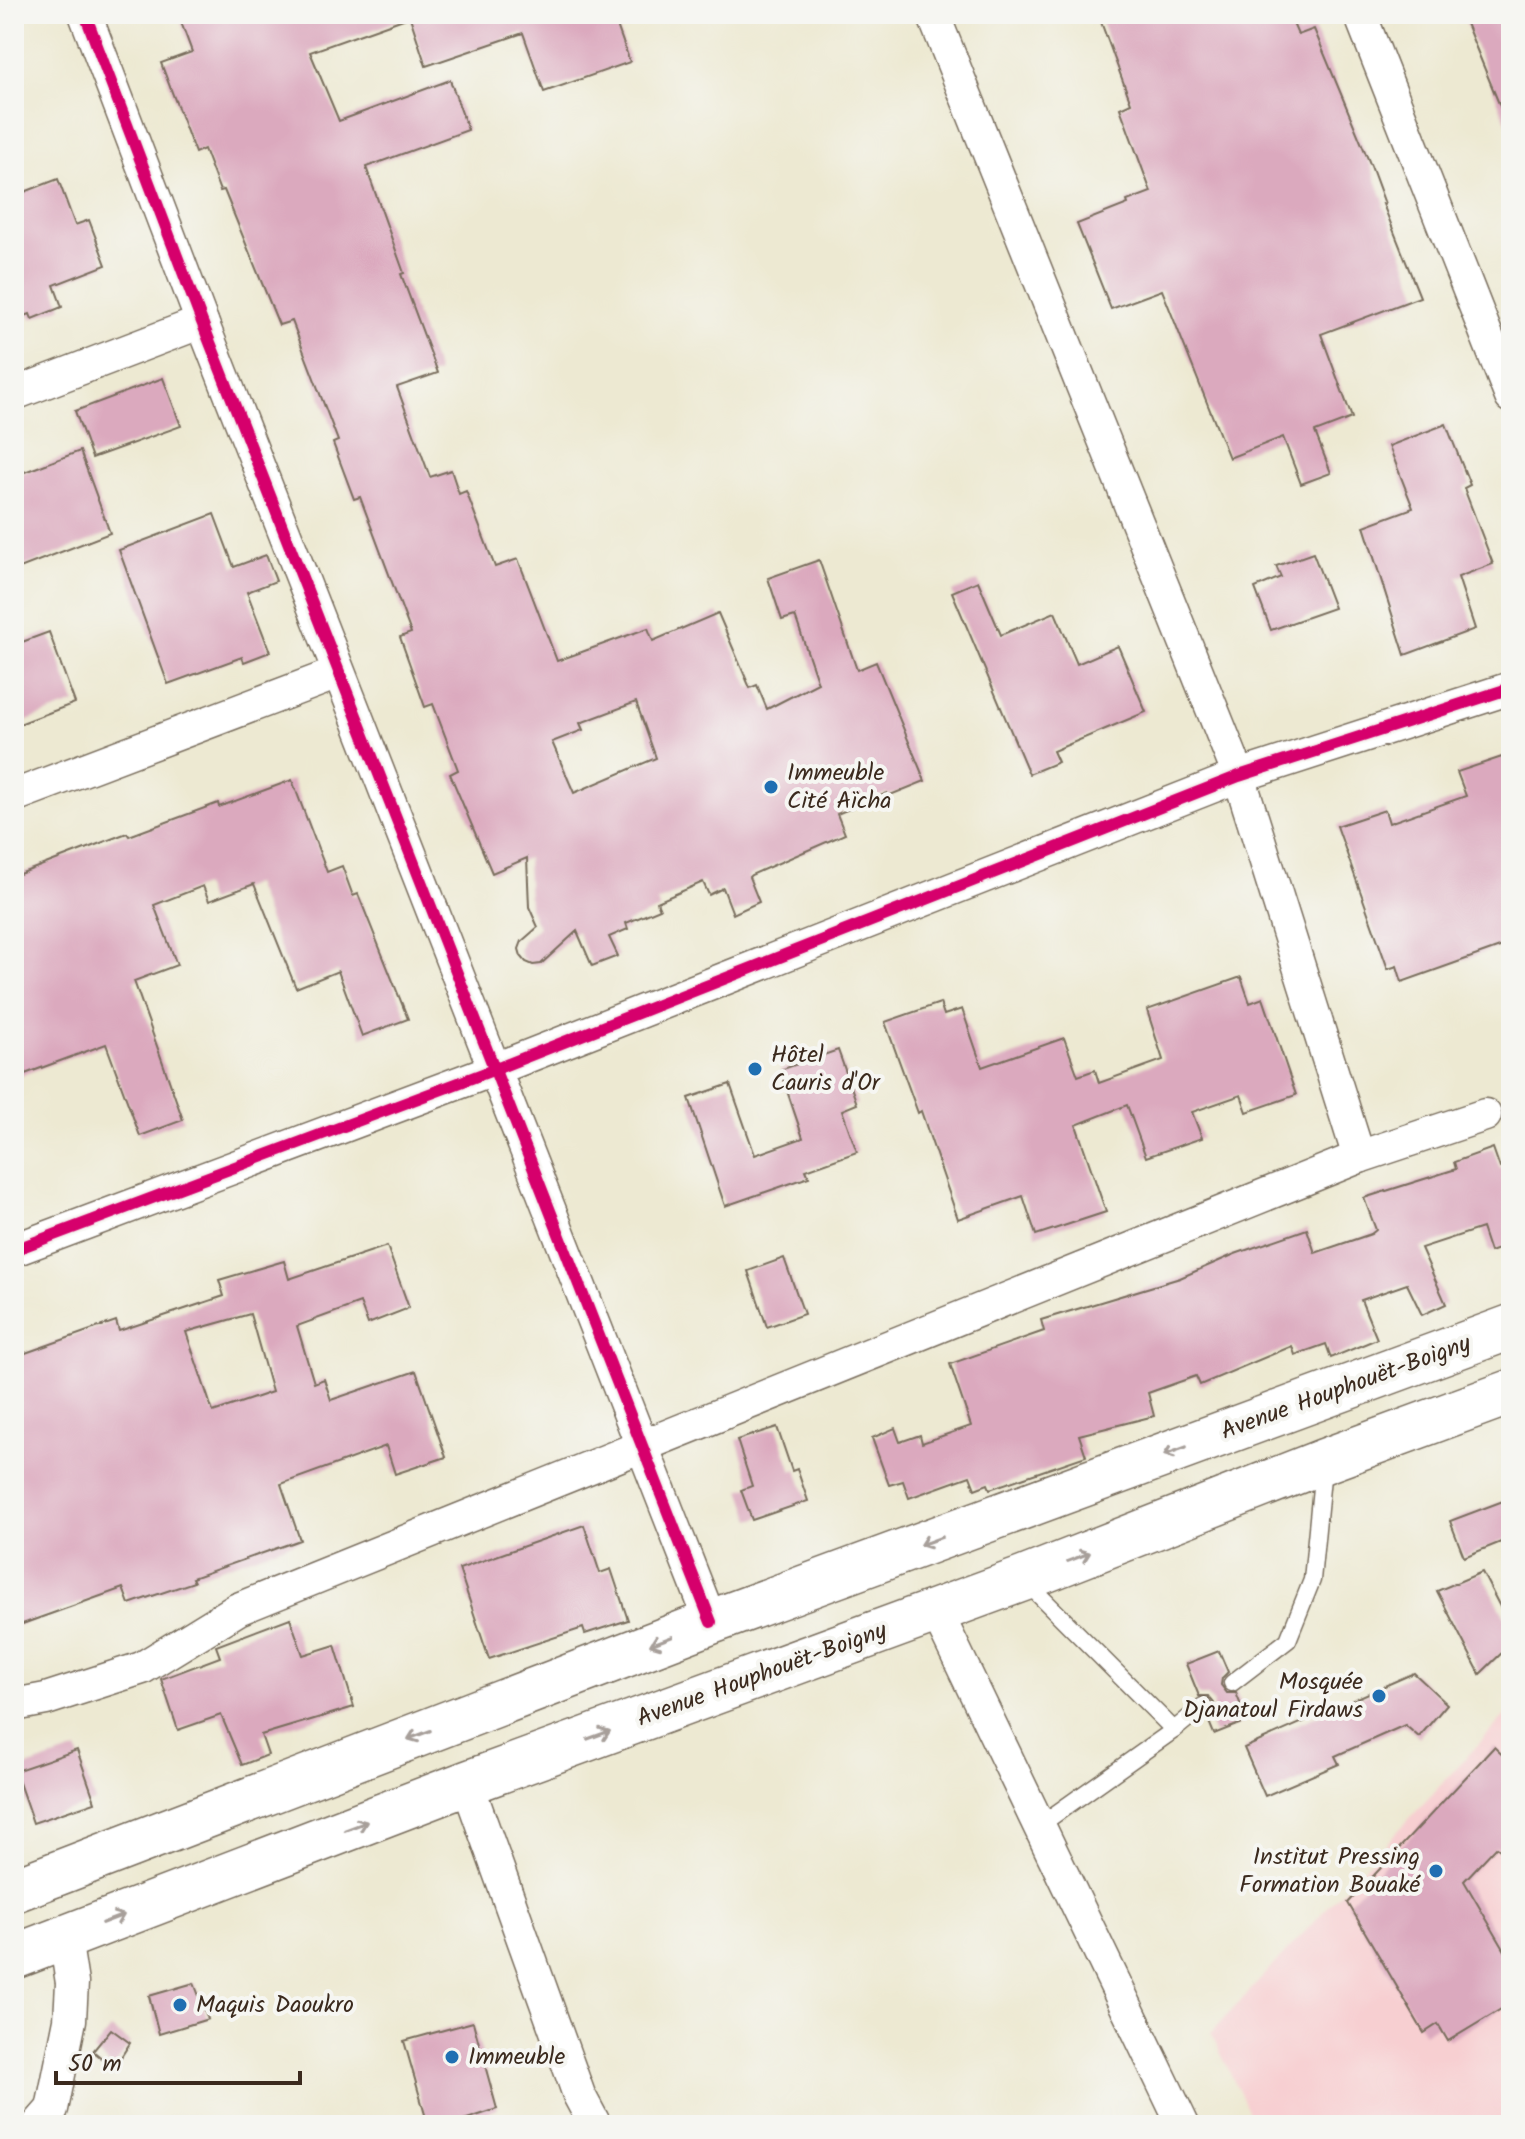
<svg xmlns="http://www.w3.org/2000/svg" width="1525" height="2139" font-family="Kalam,sans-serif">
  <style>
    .built { fill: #f7cfd1 }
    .building { fill: #dba9be; fill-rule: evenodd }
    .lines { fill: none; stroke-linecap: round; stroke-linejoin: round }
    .lane-casing { stroke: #796d5d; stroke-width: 19 }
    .street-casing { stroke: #796d5d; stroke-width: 35 }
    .highway-casing { stroke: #796d5d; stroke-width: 47 }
    .lane { stroke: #fff; stroke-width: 16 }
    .street { stroke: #fff; stroke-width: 32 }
    .highway { stroke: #fff; stroke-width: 44 }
    .cycleway-casing { stroke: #f6f6f2; stroke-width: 17 }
    .cycleway { stroke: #d6006c; stroke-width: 12 }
    .oneway { stroke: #a79f9a }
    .poi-dot { fill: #1f6fb2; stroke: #f6f6f2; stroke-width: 3 }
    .labels { text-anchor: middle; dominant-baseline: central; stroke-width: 8; stroke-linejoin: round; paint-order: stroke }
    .poi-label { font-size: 24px; fill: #3b2a1e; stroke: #f6f6f2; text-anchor: start }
    .street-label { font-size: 24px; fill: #3b2a1e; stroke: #f6f6f2 }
  </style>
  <rect width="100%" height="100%" fill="#f6f6f2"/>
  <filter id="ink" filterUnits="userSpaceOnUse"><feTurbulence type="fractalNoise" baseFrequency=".0125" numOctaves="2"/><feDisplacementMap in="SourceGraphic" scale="16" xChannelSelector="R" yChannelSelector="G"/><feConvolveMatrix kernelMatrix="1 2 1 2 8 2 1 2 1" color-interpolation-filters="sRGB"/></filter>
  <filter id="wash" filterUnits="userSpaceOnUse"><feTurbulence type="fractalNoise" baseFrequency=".006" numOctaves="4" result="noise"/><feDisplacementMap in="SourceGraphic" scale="32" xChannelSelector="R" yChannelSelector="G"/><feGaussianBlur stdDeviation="1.8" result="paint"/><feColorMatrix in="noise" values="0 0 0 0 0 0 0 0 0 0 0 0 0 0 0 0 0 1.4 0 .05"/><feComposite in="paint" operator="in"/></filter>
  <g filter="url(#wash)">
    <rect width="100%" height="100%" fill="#ede9d2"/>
    <polygon class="built" points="1511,1709 1511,2125 1255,2125 1211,2033"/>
    <g id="blocks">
      <g class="building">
        <path d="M178,14H405L406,18L310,52L339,121L450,80L468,130L366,167L404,273L401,274L438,373L397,387L430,477L451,470L459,494L466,491L495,567L518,559L557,661L648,628L653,641L718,613L750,688L757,685L767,709L818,683L795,616L782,620L768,578L819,560L857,670L876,662L925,781L888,796L887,793L837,814L845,834L751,875L749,877L759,902L733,914L723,888L709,895L703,882L657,902L660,909L626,923L628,929L609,937L618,956L592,966L577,931L541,964L533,965L526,962L521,956L519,949L522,941L538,927L529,907L527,858L492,873L450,774L458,770L433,704L425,707L400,637L411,633L360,497L354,499L333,443L338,441L292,321L279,325L224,190L220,191L204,149L195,153L161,63L192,52ZM636,702L656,758L574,793L552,742L583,730L580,723Z"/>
        <polygon points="409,14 613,14 630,62 544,92 523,33 426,66"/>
        <polygon points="1098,14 1289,14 1298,35 1314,29 1371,166 1385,204 1383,204 1420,297 1321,334 1352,418 1315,432 1331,473 1301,484 1283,437 1229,458 1162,290 1111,309 1077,224 1128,204 1127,201 1151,192 1120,108 1131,103"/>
        <polygon points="1482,14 1511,14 1511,133 1465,21"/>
        <polygon points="58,179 75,225 89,220 106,265 54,285 62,307 32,319 30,314 14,320 14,196"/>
        <polygon points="163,378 181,426 92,458 75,411"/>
        <polygon points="1446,424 1470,485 1464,488 1493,564 1458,577 1475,629 1405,655 1364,526 1413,508 1389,446"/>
        <polygon points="80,451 110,533 20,568 14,551 14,476"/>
        <polygon points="214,514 234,567 266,555 276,581 247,592 270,652 244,662 242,657 168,684 119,550"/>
        <polygon points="1313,553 1334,608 1271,630 1255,588 1281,577 1276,566"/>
        <polygon points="978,581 1001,635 1055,612 1077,664 1118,646 1146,712 1053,751 1058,762 1029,774 952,592"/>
        <polygon points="49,632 75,703 14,726 14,645"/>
        <polygon points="1511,754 1511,943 1402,982 1397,966 1388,969 1337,826 1385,810 1389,823 1466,796 1457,772"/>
        <polygon points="292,780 327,872 342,866 353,896 358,894 408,1019 362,1036 338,971 296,988 254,884 209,901 203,886 154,905 177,965 134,981 183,1120 140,1136 106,1044 14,1078 14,876 127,833 129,836 218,803 219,807"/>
        <polygon points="1241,977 1250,1003 1263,998 1296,1095 1247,1112 1241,1095 1192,1112 1202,1138 1146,1157 1127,1105 1076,1125 1106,1212 1036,1235 1023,1196 958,1219 921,1111 918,1113 885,1022 940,1003 944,1015 962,1009 982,1067 1064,1038 1078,1076 1095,1070 1099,1083 1163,1060 1147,1010"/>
        <polygon points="838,1050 857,1104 842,1110 857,1152 806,1170 809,1177 725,1206 689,1098 730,1084 755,1155 803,1138 780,1070"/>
        <polygon points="1493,1148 1500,1168 1511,1164 1511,1244 1490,1252 1482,1228 1421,1248 1446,1304 1422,1315 1407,1284 1361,1300 1377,1339 1331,1358 1326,1344 1295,1355 1292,1346 1200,1385 1196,1376 1148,1393 1154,1416 1079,1435 1086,1456 990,1489 988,1484 975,1489 970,1476 909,1498 903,1481 889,1485 872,1438 895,1428 900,1442 920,1435 922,1443 971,1426 950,1364 1044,1331 1041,1320 1180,1278 1235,1254 1307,1229 1315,1253 1371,1234 1376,1230 1364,1198 1456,1169 1454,1162"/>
        <path d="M387,1246L409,1308L368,1324L360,1303L297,1326L314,1383L324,1379L331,1400L416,1371L446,1457L395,1474L386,1446L281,1484L300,1540L192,1578L194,1582L129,1604L123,1588L14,1627V1357L116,1321L119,1331L224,1296L219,1280L284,1261L289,1279ZM250,1314L272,1392L213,1412L186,1332Z"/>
        <polygon points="784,1258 804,1314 767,1327 748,1271"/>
        <polygon points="777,1427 792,1471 797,1469 808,1501 752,1520 741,1490 752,1486 737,1440"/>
        <polygon points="1511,1498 1511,1538 1464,1557 1450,1521"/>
        <polygon points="584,1525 600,1573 611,1569 628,1620 585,1634 583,1628 489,1659 459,1569"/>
        <polygon points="1482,1572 1511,1628 1511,1644 1480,1674 1437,1591"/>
        <polygon points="290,1618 303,1655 335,1645 354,1707 261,1735 268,1755 242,1765 221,1715 178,1730 161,1679 220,1657 216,1646"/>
        <polygon points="1219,1651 1228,1672 1222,1678 1221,1685 1227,1693 1236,1693 1247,1721 1214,1734 1207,1717 1213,1711 1214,1703 1208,1696 1199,1696 1186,1664"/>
        <polygon points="1414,1673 1447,1704 1419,1737 1405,1725 1335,1756 1339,1764 1265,1796 1244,1748"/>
        <polygon points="1494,1747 1511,1763 1511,1858 1496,1847 1464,1881 1511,1961 1511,2003 1448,2041 1438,2024 1424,2033 1348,1903"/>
        <polygon points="77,1750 95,1802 33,1823 15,1771"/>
        <polygon points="194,1983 208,2019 159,2034 149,1996"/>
        <polygon points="473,2022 497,2109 449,2125 428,2125 404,2041"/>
        <polygon points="111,2029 130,2043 114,2068 93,2051"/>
      </g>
    </g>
  </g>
  <g filter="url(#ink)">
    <use href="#blocks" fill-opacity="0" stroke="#796d5d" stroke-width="2"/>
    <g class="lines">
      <g class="lane-casing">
        <g id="lane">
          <polyline points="1026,1582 1174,1730 1203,1706"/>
          <polyline points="1232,1683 1288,1640 1312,1580 1323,1467"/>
          <polyline points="1040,1825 1174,1730"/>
        </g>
      </g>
      <g class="street-casing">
        <g id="street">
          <polyline points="85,14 202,322 711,1622"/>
          <polyline points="933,14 1239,776 1359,1157"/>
          <polyline points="1360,14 1511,397"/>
          <polyline points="14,394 202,322"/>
          <polyline points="14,796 338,673"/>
          <polyline points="14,1250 493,1070 1239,776 1511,688"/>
          <polyline points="936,1611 1183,2125"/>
          <polyline points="14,1705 46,1699 142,1668 238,1609 1359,1157 1485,1115"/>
          <polyline points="467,1783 579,2095 595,2125"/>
          <polyline points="38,2125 52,2109 70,2020 72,1983 65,1938"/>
        </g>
      </g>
      <g class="highway-casing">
        <g id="highway">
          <polyline points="14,1890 711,1622 1511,1327"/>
          <polyline points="14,1957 467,1783 1023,1579 1324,1461 1511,1392"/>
        </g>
      </g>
      <use href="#lane" class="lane"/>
      <use href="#street" class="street"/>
      <use href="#highway" class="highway"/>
      <g class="cycleway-casing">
        <g id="cycleway">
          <polyline points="85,14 202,322 711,1622"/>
          <polyline points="14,1250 493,1070 1239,776 1511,688"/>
        </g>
      </g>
      <use href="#cycleway" class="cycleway"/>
    </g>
    <defs><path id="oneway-shaft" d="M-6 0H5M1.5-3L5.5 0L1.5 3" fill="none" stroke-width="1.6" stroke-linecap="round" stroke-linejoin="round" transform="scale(2)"/></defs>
    <g class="oneway">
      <use href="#oneway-shaft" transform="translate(1175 1451) rotate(160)"/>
      <use href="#oneway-shaft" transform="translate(931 1541) rotate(160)"/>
      <use href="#oneway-shaft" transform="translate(1079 1557) rotate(-21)"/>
      <use href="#oneway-shaft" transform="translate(661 1641) rotate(159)"/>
      <use href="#oneway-shaft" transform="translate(419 1735) rotate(159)"/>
      <use href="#oneway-shaft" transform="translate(599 1735) rotate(-20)"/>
      <use href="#oneway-shaft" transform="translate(356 1826) rotate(-21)"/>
      <use href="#oneway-shaft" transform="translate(113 1919) rotate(-21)"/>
    </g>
  </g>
  <g class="poi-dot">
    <circle cx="771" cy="787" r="8"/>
    <circle cx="755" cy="1069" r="8"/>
    <circle cx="1379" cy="1696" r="8"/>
    <circle cx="1436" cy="1871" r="8"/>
    <circle cx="180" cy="2005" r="8"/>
    <circle cx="452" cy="2057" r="8"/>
  </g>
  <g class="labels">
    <g class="poi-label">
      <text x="787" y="773">Immeuble<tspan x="787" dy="28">Cité Aïcha</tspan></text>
      <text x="771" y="1055">Hôtel<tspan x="771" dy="28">Cauris d'Or</tspan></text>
      <text x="1363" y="1682" text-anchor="end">Mosquée<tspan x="1363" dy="28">Djanatoul Firdaws</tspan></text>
      <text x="1420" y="1857" text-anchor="end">Institut Pressing<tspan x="1420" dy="28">Formation Bouaké</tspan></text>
      <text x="196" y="2005">Maquis Daoukro</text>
      <text x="468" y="2057">Immeuble</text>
    </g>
    <g class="street-label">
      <text transform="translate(1346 1388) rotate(-20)">Avenue Houphouët-Boigny</text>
      <text transform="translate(762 1675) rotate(-20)">Avenue Houphouët-Boigny</text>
    </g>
  </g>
  <rect width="1525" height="2139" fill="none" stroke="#f6f6f2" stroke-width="48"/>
  <path d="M56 2071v12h244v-12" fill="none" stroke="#3b2a1e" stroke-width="4"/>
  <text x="68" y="2071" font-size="24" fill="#3b2a1e" stroke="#f6f6f2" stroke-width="6" paint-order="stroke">50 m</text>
</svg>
